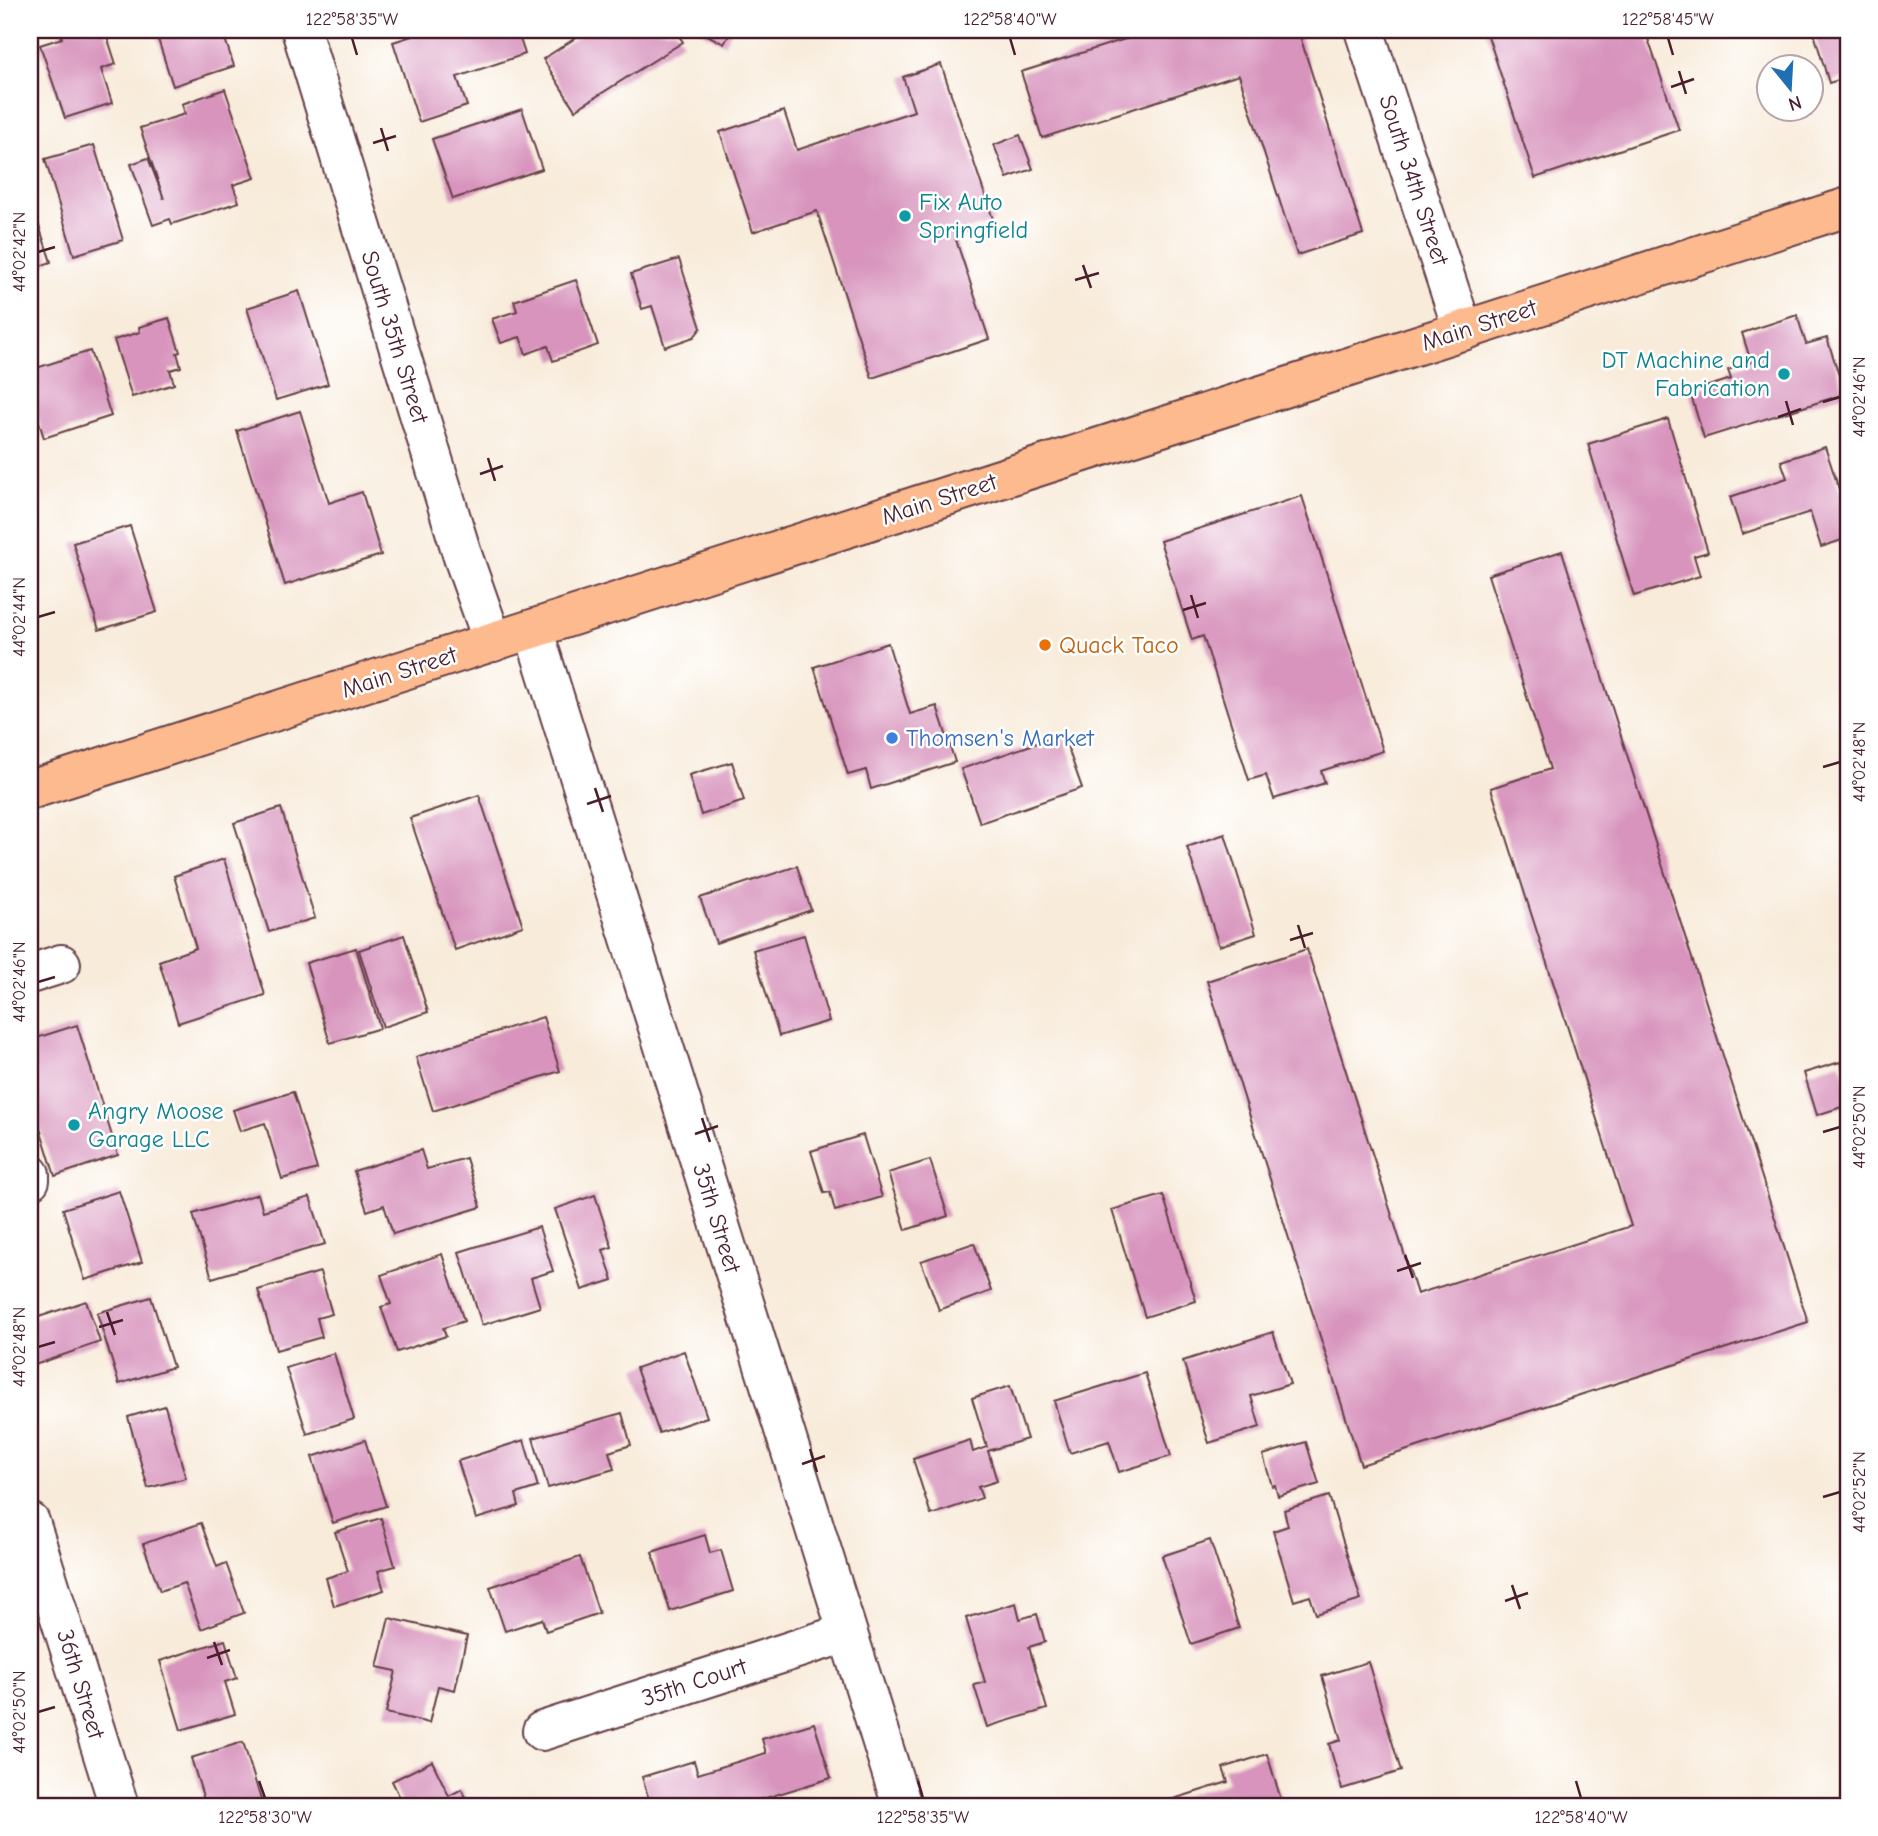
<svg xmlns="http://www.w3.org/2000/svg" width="1878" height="1836" font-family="'Comic Neue',sans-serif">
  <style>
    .building { fill: #d894bd }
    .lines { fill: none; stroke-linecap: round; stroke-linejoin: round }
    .minor-casing { stroke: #643e45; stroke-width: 42 }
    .major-casing { stroke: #643e45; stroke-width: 42 }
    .minor { stroke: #fff; stroke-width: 38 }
    .major { stroke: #fcba8e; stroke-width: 38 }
    .ticks { fill: none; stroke: #4a1f2b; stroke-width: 2.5 }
    .culture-dot { fill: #0f9aa8; stroke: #fff; stroke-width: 2.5 }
    .food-dot { fill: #e8710a; stroke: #fff; stroke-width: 2.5 }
    .shop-dot { fill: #3f7fe0; stroke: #fff; stroke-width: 2.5 }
    .labels { text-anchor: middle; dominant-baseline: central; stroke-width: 5; stroke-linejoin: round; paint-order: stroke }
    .street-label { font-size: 24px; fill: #4a1f2b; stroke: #fff }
    .culture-label { font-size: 24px; fill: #0d838f; stroke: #fff; text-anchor: start }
    .food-label { font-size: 24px; fill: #c56008; stroke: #fff; text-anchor: start }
    .shop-label { font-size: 24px; fill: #366cbe; stroke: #fff; text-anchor: start }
    .neatline { fill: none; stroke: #4a1f2b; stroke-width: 2.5 }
    .ticks-label { font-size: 18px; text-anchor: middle; fill: #4a1f2b }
  </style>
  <rect width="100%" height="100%" fill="#fff"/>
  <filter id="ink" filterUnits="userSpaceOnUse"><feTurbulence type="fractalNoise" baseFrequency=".0143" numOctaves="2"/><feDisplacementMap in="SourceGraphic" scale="14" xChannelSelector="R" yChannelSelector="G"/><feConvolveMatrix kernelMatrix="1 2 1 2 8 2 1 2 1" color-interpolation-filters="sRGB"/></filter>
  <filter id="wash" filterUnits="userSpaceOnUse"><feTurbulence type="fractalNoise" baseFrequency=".00686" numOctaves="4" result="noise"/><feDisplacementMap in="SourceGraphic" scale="28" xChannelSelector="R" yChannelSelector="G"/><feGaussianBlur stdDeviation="1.57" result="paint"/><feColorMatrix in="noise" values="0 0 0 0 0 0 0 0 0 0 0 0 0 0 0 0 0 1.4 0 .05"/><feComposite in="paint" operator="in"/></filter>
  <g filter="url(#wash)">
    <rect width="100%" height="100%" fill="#f8ebda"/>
    <g id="blocks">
      <g class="building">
        <polygon points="60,30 105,30 116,64 101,69 112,103 65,118 40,45 62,38"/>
        <polygon points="155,30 222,30 234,66 173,86"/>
        <polygon points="431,30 517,30 525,54 457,77 467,106 419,122 393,42"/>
        <polygon points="588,30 675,30 683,42 575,110 543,59"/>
        <polygon points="698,30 732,30 724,44"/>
        <polygon points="1154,30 1298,30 1363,234 1297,255 1239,75 1042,138 1021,72"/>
        <polygon points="1486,30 1645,30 1679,130 1535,178"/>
        <polygon points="1813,30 1848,30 1848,77 1829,83"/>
        <polygon points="941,64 994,222 954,234 989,339 872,378 817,211 753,232 720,132 784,111 797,150 914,111 903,77"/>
        <polygon points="225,89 255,178 233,185 239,202 172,224 170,219 153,225 131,164 148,158 164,199 140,128 185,114 182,104"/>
        <polygon points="522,109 542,169 453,199 432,139"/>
        <polygon points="1020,135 1033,169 1007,178 994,145"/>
        <polygon points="94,145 123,240 74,255 45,159"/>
        <polygon points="30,199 51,262 30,270"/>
        <polygon points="679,259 701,328 694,337 665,347 652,306 642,309 631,274"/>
        <polygon points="576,280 598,345 553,361 548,346 526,354 520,337 501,343 492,319 517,311 514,301"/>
        <polygon points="299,291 328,384 276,400 247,308"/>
        <polygon points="1797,315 1806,344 1827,338 1845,394 1704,438 1690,392 1731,379 1728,370 1751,362 1742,333"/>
        <polygon points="169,318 180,352 177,353 181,367 170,370 174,384 132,397 114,340 140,332 139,327"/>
        <polygon points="90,351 111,416 44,438 30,393 30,370"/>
        <polygon points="300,411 329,503 362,492 381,555 285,585 237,431"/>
        <polygon points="1668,419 1708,552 1694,556 1700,576 1634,596 1588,444"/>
        <polygon points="1825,447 1840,492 1848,489 1848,538 1821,547 1810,512 1742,534 1730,497 1787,478 1781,461"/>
        <polygon points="1302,496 1383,751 1321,771 1325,783 1274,799 1266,775 1249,780 1203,636 1192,640 1160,541"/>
        <polygon points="130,526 157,612 99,630 73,543"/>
        <polygon points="1562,551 1808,1322 1361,1465 1207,981 1307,949 1417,1294 1631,1226 1491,788 1550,769 1488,575"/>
        <polygon points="888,643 910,714 937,706 955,762 871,789 866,770 848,775 814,667"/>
        <polygon points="1063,734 1082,788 980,823 961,769"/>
        <polygon points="732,762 744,801 701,815 689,775"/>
        <polygon points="479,795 523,926 455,950 410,818"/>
        <polygon points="281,808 315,918 269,932 234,823"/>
        <polygon points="1225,834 1256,934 1219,946 1187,847"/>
        <polygon points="224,859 265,995 178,1023 159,961 196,948 174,876"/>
        <polygon points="797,866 811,910 716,943 700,898"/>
        <polygon points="404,935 428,1012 383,1027 359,950"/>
        <polygon points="804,935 829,1021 779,1036 753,950"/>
        <polygon points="356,948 380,1028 330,1043 306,963"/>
        <polygon points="543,1017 560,1071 433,1111 416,1057"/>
        <polygon points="77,1025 118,1155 55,1176 30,1096 30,1040"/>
        <polygon points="1840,1062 1848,1088 1848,1105 1817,1115 1804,1073"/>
        <polygon points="293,1092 317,1169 282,1179 265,1123 240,1131 233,1110"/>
        <polygon points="863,1135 882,1197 835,1211 830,1192 824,1193 811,1151"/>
        <polygon points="421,1150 427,1169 466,1158 481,1207 393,1234 384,1205 367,1211 354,1171"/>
        <polygon points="930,1160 948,1216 906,1230 888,1173"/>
        <polygon points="119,1191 142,1262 85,1280 63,1209"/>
        <polygon points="258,1194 263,1211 310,1197 325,1244 212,1278 193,1214"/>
        <polygon points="595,1195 612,1247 603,1250 613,1280 582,1290 555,1209"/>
        <polygon points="1163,1195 1196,1301 1145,1317 1112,1210"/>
        <polygon points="539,1227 553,1271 531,1278 540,1307 482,1325 459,1252"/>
        <polygon points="974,1243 991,1291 939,1310 921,1261"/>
        <polygon points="442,1254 464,1321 443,1328 446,1336 397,1352 381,1307 391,1304 381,1275"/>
        <polygon points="320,1272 332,1314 317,1318 322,1337 276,1350 258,1290"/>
        <polygon points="151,1297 173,1367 119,1384 97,1313"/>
        <polygon points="86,1301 100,1342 32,1366 30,1359 30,1320"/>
        <polygon points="1273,1332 1290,1384 1251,1396 1260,1427 1209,1443 1183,1361"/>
        <polygon points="684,1351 707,1417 659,1433 636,1368"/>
        <polygon points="334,1353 354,1419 307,1434 286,1368"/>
        <polygon points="1145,1373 1171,1456 1119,1472 1109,1441 1070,1453 1054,1401"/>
        <polygon points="1010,1386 1027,1439 988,1451 997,1481 978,1487 982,1498 931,1515 913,1459 970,1440 973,1452 987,1447 972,1398"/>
        <polygon points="165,1406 186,1478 148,1488 128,1417"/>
        <polygon points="622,1413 631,1445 609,1452 614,1469 548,1488 533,1438"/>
        <polygon points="365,1440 386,1506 333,1523 312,1457"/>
        <polygon points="524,1440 538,1487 516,1494 519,1506 476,1519 458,1461"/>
        <polygon points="1306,1442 1319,1484 1278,1496 1275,1485 1272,1486 1263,1455"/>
        <polygon points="1329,1496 1361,1600 1316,1614 1310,1596 1294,1601 1273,1531 1288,1526 1284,1510"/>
        <polygon points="381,1518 395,1566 378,1571 384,1590 334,1606 326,1578 348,1571 335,1532"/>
        <polygon points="201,1523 217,1567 226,1563 244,1613 201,1629 184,1583 160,1591 143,1544"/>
        <polygon points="705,1535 710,1553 721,1550 733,1591 670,1611 652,1552"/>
        <polygon points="1210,1540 1239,1628 1191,1644 1162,1556"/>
        <polygon points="580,1557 599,1613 546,1631 542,1619 505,1631 490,1587"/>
        <polygon points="1016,1603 1020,1619 1037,1614 1045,1642 1029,1647 1047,1709 987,1727 974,1685 985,1682 966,1618"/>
        <polygon points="389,1618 467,1636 455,1690 438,1686 429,1723 386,1713 396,1671 377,1667"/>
        <polygon points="225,1640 237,1678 225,1682 235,1714 181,1730 160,1661"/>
        <polygon points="1368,1662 1401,1771 1342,1789 1329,1744 1341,1740 1322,1676"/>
        <polygon points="814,1723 831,1778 739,1806 651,1806 642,1777 694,1761 698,1774 766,1753 762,1739"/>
        <polygon points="243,1742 263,1806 206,1806 191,1758"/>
        <polygon points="1267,1754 1283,1806 1165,1806 1164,1802 1228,1782 1223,1768"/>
        <polygon points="432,1761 449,1796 462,1789 470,1806 404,1806 392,1781"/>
      </g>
    </g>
  </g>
  <g filter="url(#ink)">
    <use href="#blocks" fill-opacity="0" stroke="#643e45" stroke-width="2"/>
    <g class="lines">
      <g class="minor-casing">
        <g id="minor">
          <polyline points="301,30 463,557 493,642"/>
          <polyline points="1364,30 1463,331"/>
          <polyline points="533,629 902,1806"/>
          <polyline points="30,974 61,964"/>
          <polyline points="30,1174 30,1180"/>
          <polyline points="30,1522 119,1806"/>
          <polyline points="542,1731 846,1633"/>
        </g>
      </g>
      <g class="major-casing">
        <polyline id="major" points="30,790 1848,207"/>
      </g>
      <use href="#minor" class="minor"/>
      <use href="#major" class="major"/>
    </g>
  </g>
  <path class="ticks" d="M352,38L357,55M1010,38L1015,55M1668,38L1673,55M1679,71L1686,94M1671,87L1694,79M381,128L388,151M373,143L396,136M38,252L55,247M1083,265L1091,288M1075,280L1099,273M1786,401L1793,425M1823,402L1840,397M1778,417L1801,409M488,458L495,481M480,474L503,466M1191,595L1198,618M1183,610L1206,603M38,617L55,612M1823,767L1840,762M595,788L603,812M587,804L611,796M1298,925L1305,948M1290,940L1313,933M38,982L55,977M702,1118L710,1142M1823,1132L1840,1127M695,1134L718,1126M1405,1255L1413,1278M1397,1271L1421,1263M107,1312L115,1335M99,1327L123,1320M38,1347L55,1342M810,1449L817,1472M802,1464L825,1456M1823,1497L1840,1492M1512,1585L1520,1609M1505,1601L1528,1593M214,1642L222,1665M207,1658L230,1650M38,1712L55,1707M259,1781L265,1798M918,1781L923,1798M1576,1781L1581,1798"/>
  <g class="culture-dot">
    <circle cx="905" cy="216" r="7"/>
    <circle cx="1784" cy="374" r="7"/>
    <circle cx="74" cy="1125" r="7"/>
  </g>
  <circle class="food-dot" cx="1045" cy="645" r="7"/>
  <circle class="shop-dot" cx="892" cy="738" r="7"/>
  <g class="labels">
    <g class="street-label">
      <text transform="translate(1414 180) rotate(72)">South 34th Street</text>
      <text transform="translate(1479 325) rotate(-18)">Main Street</text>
      <text transform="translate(395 337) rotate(73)">South 35th Street</text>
      <text transform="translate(939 499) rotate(-18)">Main Street</text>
      <text transform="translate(399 672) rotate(-18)">Main Street</text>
      <text transform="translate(717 1218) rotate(73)">35th Street</text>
      <text transform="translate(694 1682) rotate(-18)">35th Court</text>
      <text transform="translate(81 1684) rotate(73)">36th Street</text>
    </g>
    <g class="culture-label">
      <text x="919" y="202">Fix Auto<tspan x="919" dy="28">Springfield</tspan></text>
      <text x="1770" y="360" text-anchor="end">DT Machine and<tspan x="1770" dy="28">Fabrication</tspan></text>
      <text x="88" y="1111">Angry Moose<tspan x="88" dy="28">Garage LLC</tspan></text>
    </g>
    <g class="food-label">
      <text x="1059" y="645">Quack Taco</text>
    </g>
    <g class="shop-label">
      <text x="906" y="738">Thomsen's Market</text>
    </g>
  </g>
  <rect width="1878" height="1836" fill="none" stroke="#fff" stroke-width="77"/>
  <g transform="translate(1790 88) rotate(162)"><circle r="33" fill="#ffffff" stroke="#b7a5aa" stroke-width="2"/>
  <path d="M0-5L12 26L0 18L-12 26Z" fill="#1f6fb2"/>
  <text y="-10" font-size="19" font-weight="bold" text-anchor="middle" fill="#4a1f2b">N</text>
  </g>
  <rect x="38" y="38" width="1802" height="1760" class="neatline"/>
  <g class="ticks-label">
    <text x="352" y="25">122°58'35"W</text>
    <text x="1010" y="25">122°58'40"W</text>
    <text x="1668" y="25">122°58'45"W</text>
    <text transform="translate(19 252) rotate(-90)" y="6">44°02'42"N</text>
    <text transform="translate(1859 397) rotate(-90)" y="6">44°02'46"N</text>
    <text transform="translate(19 617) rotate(-90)" y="6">44°02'44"N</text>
    <text transform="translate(1859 762) rotate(-90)" y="6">44°02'48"N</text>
    <text transform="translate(19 982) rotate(-90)" y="6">44°02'46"N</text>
    <text transform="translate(1859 1127) rotate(-90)" y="6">44°02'50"N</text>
    <text transform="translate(19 1347) rotate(-90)" y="6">44°02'48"N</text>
    <text transform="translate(1859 1492) rotate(-90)" y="6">44°02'52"N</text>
    <text transform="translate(19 1712) rotate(-90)" y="6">44°02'50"N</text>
    <text x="265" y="1823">122°58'30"W</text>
    <text x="923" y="1823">122°58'35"W</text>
    <text x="1581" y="1823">122°58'40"W</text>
  </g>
</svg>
